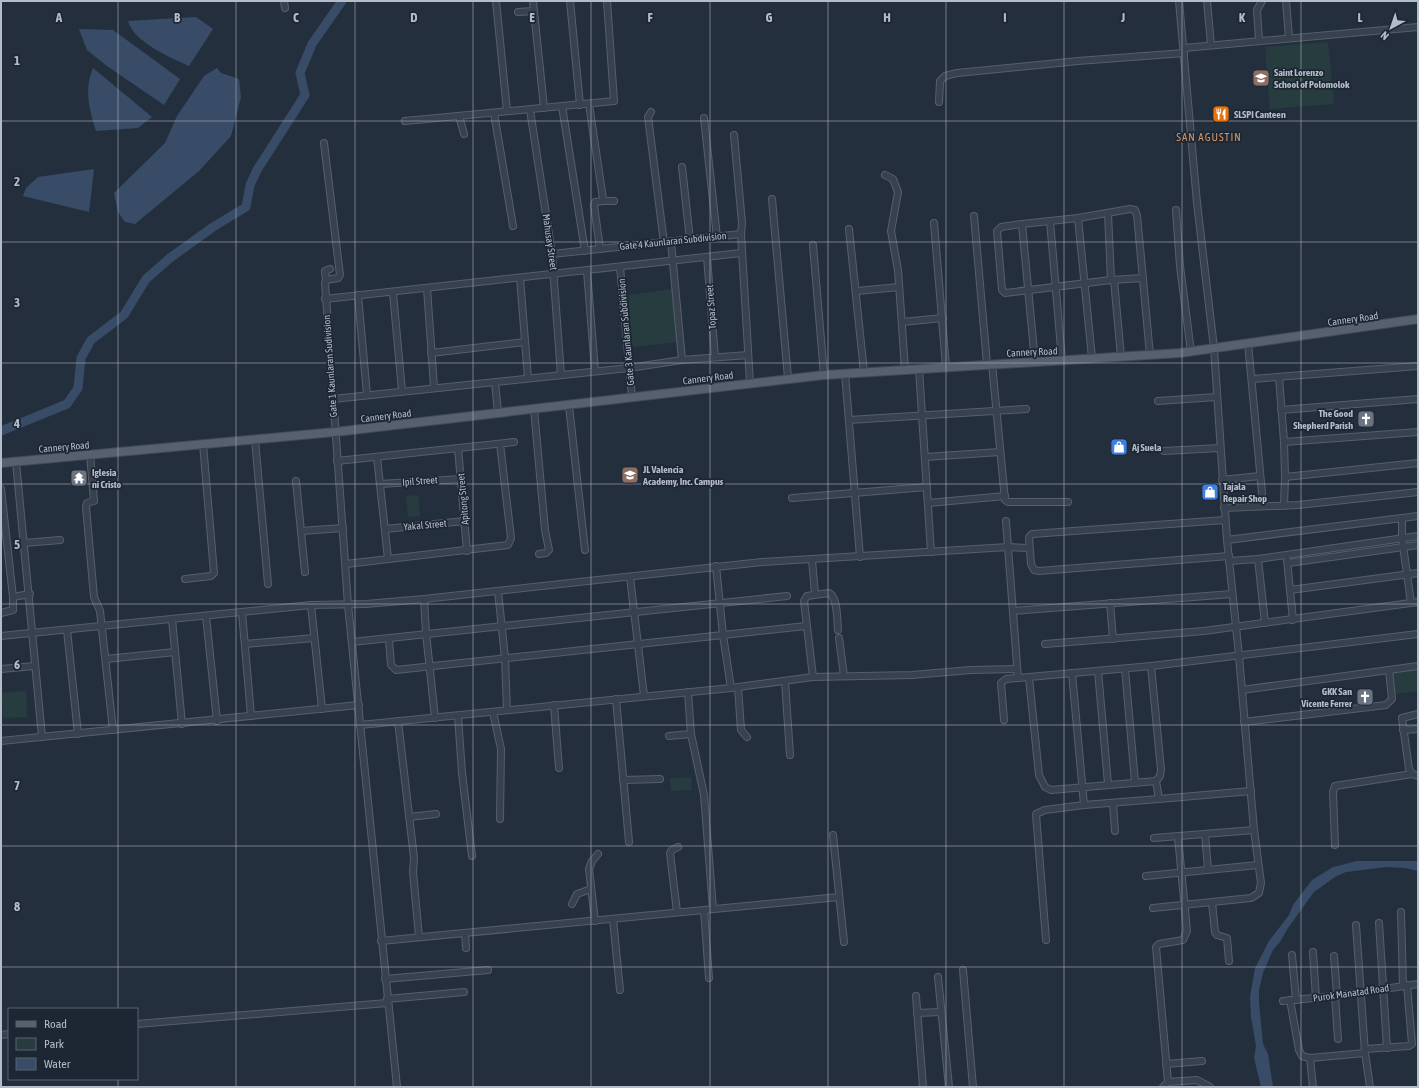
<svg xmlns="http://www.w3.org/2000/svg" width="1419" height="1088" font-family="'Asap Condensed',sans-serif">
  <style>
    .green { fill: #263c3f }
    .water { fill: #394c67 }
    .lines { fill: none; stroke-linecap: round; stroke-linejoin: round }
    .river { stroke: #394c67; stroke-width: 9 }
    .minor-casing { stroke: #565f6c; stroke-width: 8 }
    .major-casing { stroke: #414a57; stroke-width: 10 }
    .minor { stroke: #38414e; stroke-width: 6 }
    .major { stroke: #56606e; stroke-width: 8 }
    .grid { fill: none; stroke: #b4bcc9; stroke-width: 1; stroke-opacity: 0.55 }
    .labels { text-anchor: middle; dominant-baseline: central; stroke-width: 3.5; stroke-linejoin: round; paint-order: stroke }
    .poi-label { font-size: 10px; font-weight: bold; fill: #b4bcc9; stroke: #1d2633; text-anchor: start }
    .street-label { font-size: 10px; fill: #b4bcc9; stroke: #1d2633 }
    .neighbourhood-label { font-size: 11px; letter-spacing: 1px; fill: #d59563; stroke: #1d2633 }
    .grid-label { font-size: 13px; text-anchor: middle; font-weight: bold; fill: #b4bcc9; stroke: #1d2633; stroke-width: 3.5; stroke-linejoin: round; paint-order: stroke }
  </style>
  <rect width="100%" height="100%" fill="#242f3e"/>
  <g class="green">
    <polygon points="1328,42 1334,104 1270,109 1265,47"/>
    <polygon points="673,289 678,342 632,347 628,295"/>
    <polygon points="418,495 420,516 408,517 406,496"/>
    <polygon points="1418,670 1418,691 1395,694 1393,673"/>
    <polygon points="26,691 27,717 3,718 2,693"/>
    <polygon points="691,777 692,790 671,791 670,778"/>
  </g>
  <g class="water">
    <path d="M196,17L213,29L189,66C169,57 134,42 128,21Z"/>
    <polygon points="79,29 113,30 180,79 164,105 107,66 87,50"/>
    <path d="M93,68L152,117L138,128L96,131C89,109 84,90 93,68Z"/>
    <polygon points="217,68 221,73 239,79 241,97 231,136 199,171 135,224 125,222 118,212 114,193 165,143 177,116 204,76"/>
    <polygon points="94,169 89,212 23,196 26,188 38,177"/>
    <polygon points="1357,861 1418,861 1418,871 1405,868 1386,867 1346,872 1335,877 1314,892 1288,928 1280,942 1273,950 1263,973 1259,990 1259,1003 1263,1044 1268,1054 1273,1087 1261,1087 1254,1058 1256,1046 1251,1017 1250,997 1255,968 1269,941 1289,915 1293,905 1312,880 1333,867"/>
  </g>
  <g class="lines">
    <polyline class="river" points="1,431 67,404 78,388 81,358 91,340 124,315 146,279 170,258 213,227 246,207 250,185 257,170 305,95 300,73 312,44 342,1"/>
    <g class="minor-casing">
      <g id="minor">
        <polyline points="284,1 285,8"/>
        <polyline points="496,1 507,111"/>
        <polyline points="533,1 544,108"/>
        <polyline points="570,1 580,105"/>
        <polyline points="1207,1 1211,45"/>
        <polyline points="1286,1 1289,38"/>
        <polyline points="518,12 534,11"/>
        <polyline points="1259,40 1257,10 1262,1"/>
        <polyline points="1184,48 1418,27"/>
        <polyline points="939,102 940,81 945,76 957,73 1078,61 1184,53"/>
        <polyline points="589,104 603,199 603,201 595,202 594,205 600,249"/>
        <polyline points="562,106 585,251"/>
        <polyline points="530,110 552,254 561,375"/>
        <polyline points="651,112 648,117 664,243"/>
        <polyline points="494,113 513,226"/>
        <polyline points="459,116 464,134"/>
        <polyline points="704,118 717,237"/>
        <polyline points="405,121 614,101 607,1"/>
        <polyline points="734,135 742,223 741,234"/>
        <polyline points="324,143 340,275 338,278 326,280 325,283 348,605 397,1087"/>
        <polyline points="682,167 690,240"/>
        <polyline points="885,175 893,179 898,192 891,231 898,270 905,369"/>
        <polyline points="772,199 788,378"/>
        <polyline points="603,201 614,201"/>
        <polyline points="1176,210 1180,266 1191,352"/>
        <polyline points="1108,214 1111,280"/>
        <polyline points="974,216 987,364"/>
        <polyline points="1078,218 1092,358"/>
        <polyline points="1050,221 1062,360"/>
        <polyline points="934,223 946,367"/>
        <polyline points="1022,224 1001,227 997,231 1002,290 1005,293 1111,280 1143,278"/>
        <polyline points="849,229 864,372"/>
        <polyline points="671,242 682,360"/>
        <polyline points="813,245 824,375"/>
        <polyline points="552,254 741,234 750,383"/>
        <polyline points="707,257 715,357"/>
        <polyline points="620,267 632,397"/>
        <polyline points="587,271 595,371"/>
        <polyline points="520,278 528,378"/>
        <polyline points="326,280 325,271 330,269"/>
        <polyline points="1114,280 1121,357"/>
        <polyline points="427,288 434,387"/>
        <polyline points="857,291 899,287"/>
        <polyline points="393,293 402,391"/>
        <polyline points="358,295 367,395"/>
        <polyline points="325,299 741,253"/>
        <polyline points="902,322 943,318"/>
        <polyline points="1248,343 1262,493"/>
        <polyline points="431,353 525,342"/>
        <polyline points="1035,362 1022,224 1078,218 1130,209 1135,210 1137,215 1150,355"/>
        <polyline points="992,364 1005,500 1008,502 1068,502"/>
        <polyline points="919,369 931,552"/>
        <polyline points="845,373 860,557"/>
        <polyline points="1279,377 1284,442"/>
        <polyline points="1252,379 1418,366"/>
        <polyline points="495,382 498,413"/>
        <polyline points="333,399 629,368 682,360 748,355"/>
        <polyline points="1158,401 1216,397"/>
        <polyline points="569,406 585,550"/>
        <polyline points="534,409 545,530 549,550 546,553 539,554"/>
        <polyline points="1281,410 1418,399"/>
        <polyline points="849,420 1026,409"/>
        <polyline points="255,440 268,584"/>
        <polyline points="458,448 467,551"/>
        <polyline points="1164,451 1220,448"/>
        <polyline points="90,455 94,501 87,503 86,507 94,597 100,611 113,730"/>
        <polyline points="377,457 388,559"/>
        <polyline points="925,457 1000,452"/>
        <polyline points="337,461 514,442"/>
        <polyline points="16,462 42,737"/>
        <polyline points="1285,477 1418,463"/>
        <polyline points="1222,480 1260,476"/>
        <polyline points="296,481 305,572"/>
        <polyline points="380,484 461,479"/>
        <polyline points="1,489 13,597"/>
        <polyline points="792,498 927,487"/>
        <polyline points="928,503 1005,496"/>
        <polyline points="1284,506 1285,477 1284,442 1418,432"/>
        <polyline points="1224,508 1298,505 1418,492"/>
        <polyline points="1402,518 1402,538 1411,603"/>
        <polyline points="1225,520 1032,534 1029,537 1031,564 1034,570 1039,571 1229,556"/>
        <polyline points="1006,521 1018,678 1151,666 1418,634"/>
        <polyline points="385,529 465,521"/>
        <polyline points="301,531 343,528"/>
        <polyline points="1227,540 1418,516"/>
        <polyline points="24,543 60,540"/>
        <polyline points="1258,559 1265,623"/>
        <polyline points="812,560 815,594"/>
        <polyline points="1287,560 1290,590"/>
        <polyline points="1229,561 1258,559 1418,536"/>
        <polyline points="1288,563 1418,545"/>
        <polyline points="346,564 508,545 511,538 500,444"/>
        <polyline points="630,577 644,696"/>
        <polyline points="185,579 211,576 214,573 203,444"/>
        <polyline points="498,591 505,658 507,710"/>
        <polyline points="424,599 426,633 435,718"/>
        <polyline points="1110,603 1113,639"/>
        <polyline points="311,605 322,709"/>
        <polyline points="1013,611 1232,594"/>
        <polyline points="242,612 251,716"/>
        <polyline points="1,613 13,610 13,597 30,594"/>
        <polyline points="206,616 217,721"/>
        <polyline points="172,619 182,724"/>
        <polyline points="1293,620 1290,590 1418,573"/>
        <polyline points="67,630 78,734"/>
        <polyline points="1,636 311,605 366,604 424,599 762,562 1008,547 1029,548"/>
        <polyline points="839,638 844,676"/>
        <polyline points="389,639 391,665 396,670 723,635 716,566"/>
        <polyline points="352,642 787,596"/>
        <polyline points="245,644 314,638"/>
        <polyline points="1045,644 1204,631 1418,602"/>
        <polyline points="106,659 175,652"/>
        <polyline points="1,669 35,666"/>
        <polyline points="1125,669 1135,782"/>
        <polyline points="1098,671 1108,784"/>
        <path d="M813,677L804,601L807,596L829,593C838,597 837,620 838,630"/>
        <polyline points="1029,678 1039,775 1045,787 1051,790 1156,781 1160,776 1161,770 1151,666"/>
        <polyline points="785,681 790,755"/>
        <polyline points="738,687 741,730 747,737"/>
        <polyline points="731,688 723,635 806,626"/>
        <polyline points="1242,690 1418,666"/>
        <polyline points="688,692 691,734 704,795 713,909"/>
        <polyline points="616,699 629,842"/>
        <polyline points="554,705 559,768"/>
        <polyline points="493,712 501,749 500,819"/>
        <polyline points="1418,714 1402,718 1409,769 1412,774 1418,776"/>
        <polyline points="458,716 462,773 472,856"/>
        <polyline points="1004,720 1001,683 1006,679 1018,678"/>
        <polyline points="398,721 414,858 413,872 419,937"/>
        <polyline points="1244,722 1386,705 1392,699 1389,670"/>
        <polyline points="360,725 731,688 813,677 912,675 971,670 1017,669"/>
        <polyline points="1403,730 1418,729"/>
        <polyline points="669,736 691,734"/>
        <polyline points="1,741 359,705"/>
        <polyline points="623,780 660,779"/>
        <polyline points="1156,781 1159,799 1251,791"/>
        <polyline points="1113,803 1115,831"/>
        <polyline points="1084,805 1159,799"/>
        <polyline points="409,817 436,814"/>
        <polyline points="1205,834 1208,869"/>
        <polyline points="833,835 844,942"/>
        <polyline points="1154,838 1254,830"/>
        <polyline points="1335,845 1333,792 1335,786 1412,774"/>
        <polyline points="1146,876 1258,865"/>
        <polyline points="1212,902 1215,932 1217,935 1227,938 1229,961"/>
        <polyline points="572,904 577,894 591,889"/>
        <polyline points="1153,908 1251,898 1259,893 1261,883 1254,830 1239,656 1227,540 1214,348 1197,203 1179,1"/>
        <polyline points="704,910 709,978"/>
        <polyline points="677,912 670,853 672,850 678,847"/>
        <polyline points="1401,912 1403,985"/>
        <polyline points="613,919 620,990"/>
        <polyline points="595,921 589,869 592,861 598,854"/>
        <polyline points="1379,923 1387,1048"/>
        <polyline points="1356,925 1365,1053 1370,1087"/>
        <polyline points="465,933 466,948"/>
        <polyline points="1046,940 1036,814 1045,810 1084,805 1072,673"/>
        <polyline points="381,941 839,897"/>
        <polyline points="1313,952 1316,998"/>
        <polyline points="1292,955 1296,1000"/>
        <polyline points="1334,956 1337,995"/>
        <polyline points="963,970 973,1087"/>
        <polyline points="938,977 949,1087"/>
        <polyline points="385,979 488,970"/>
        <polyline points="916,996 923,1087"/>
        <polyline points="1335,996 1338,1039"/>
        <polyline points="387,999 464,992"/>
        <polyline points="1290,1000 1299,1050 1302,1056 1310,1058 1313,1087"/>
        <polyline points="1283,1001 1335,996 1418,984"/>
        <polyline points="917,1013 941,1012"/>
        <polyline points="137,1024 387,1003"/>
        <polyline points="1,1035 9,1034"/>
        <polyline points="1365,1049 1409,1046 1412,1044 1407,985"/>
        <polyline points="1310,1058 1365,1053"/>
        <polyline points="1166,1064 1202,1061"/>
        <polyline points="1168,1082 1197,1080 1210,1087"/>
        <polyline points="1163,1087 1168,1082 1156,947 1159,944 1183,940 1187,931 1178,837"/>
      </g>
    </g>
    <g class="major-casing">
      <polyline id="major" points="1,463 335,432 824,375 1180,353 1418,319"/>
    </g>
    <use href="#minor" class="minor"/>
    <use href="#major" class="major"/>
  </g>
  <path class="grid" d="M118,1V1009M236,1V1087M355,1V1087M473,1V1087M591,1V1087M710,1V1087M828,1V1087M946,1V1087M1064,1V1087M1182,1V1087M1301,1V1087M1,121H1418M1,242H1418M1,363H1418M1,484H1418M1,604H1418M1,725H1418M1,846H1418M1,967H1418M118,1079V1087"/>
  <defs>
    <g id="school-square" transform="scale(0.9)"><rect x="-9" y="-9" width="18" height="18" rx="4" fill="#8d6e63" stroke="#1d2633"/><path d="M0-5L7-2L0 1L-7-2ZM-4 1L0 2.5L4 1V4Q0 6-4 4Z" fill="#fff"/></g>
    <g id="restaurant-square" transform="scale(0.9)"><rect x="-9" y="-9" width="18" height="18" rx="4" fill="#e8710a" stroke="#1d2633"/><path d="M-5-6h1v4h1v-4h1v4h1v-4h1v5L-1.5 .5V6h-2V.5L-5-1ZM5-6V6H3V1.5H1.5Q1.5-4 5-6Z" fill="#fff"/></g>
    <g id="church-square" transform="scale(0.9)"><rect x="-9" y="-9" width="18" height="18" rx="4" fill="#6b7280" stroke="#1d2633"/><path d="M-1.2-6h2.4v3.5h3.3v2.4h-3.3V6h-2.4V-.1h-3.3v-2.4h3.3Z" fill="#fff"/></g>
    <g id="shop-square" transform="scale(0.9)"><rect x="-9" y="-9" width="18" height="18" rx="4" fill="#3f7fe0" stroke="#1d2633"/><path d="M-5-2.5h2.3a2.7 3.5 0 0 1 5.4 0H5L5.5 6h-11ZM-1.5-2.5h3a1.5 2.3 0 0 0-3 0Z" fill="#fff"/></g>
    <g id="temple-square" transform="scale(0.9)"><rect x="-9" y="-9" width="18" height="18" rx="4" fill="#6b7280" stroke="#1d2633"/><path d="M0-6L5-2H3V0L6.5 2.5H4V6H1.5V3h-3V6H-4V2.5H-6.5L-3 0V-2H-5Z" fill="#fff"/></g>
  </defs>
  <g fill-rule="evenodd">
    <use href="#school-square" x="1261" y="78"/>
    <use href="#restaurant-square" x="1221" y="114"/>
    <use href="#church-square" x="1366" y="419"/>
    <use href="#shop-square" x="1119" y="447"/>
    <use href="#school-square" x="630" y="475"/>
    <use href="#temple-square" x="79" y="478"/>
    <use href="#shop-square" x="1210" y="492"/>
    <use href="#church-square" x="1365" y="697"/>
  </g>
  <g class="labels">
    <g class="poi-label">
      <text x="1274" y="72">Saint Lorenzo<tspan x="1274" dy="12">School of Polomolok</tspan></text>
      <text x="1234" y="114">SLSPI Canteen</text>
      <text x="1353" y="413" text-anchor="end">The Good<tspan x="1353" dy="12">Shepherd Parish</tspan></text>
      <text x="1132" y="447">Aj Suela</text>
      <text x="643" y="469">JL Valencia<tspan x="643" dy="12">Academy, Inc. Campus</tspan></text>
      <text x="92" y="472">Iglesia<tspan x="92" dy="12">ni Cristo</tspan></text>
      <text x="1223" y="486">Tajala<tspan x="1223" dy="12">Repair Shop</tspan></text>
      <text x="1352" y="691" text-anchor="end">GKK San<tspan x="1352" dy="12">Vicente Ferrer</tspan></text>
    </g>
    <g class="street-label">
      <text transform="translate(673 241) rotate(-6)">Gate 4 Kaunlaran Subdivision</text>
      <text transform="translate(550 242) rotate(82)">Mahusay Street</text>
      <text transform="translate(711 307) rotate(-94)">Topaz Street</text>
      <text transform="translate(1353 319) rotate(-8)">Cannery Road</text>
      <text transform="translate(626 332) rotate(-95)">Gate 3 Kaunlaran Subdivision</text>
      <text transform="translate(1032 352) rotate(-3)">Cannery Road</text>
      <text transform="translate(330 366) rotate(-94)">Gate 1 Kaunlaran Sudivision</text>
      <text transform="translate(708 378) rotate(-7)">Cannery Road</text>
      <text transform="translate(386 416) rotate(-7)">Cannery Road</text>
      <text transform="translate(64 447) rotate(-5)">Cannery Road</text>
      <text transform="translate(420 481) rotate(-4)">Ipil Street</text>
      <text transform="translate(463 499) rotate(-95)">Apitong Street</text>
      <text transform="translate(425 525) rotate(-5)">Yakal Street</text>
      <text transform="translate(1351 993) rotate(-8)">Purok Manatad Road</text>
    </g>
    <g class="neighbourhood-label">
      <text x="1209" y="137">SAN AGUSTIN</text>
    </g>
  </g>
  <g class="grid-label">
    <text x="59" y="22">A</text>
    <text x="177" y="22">B</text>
    <text x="296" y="22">C</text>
    <text x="414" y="22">D</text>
    <text x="532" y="22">E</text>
    <text x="650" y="22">F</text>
    <text x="769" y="22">G</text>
    <text x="887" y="22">H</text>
    <text x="1005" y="22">I</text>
    <text x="1123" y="22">J</text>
    <text x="1242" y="22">K</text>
    <text x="1360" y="22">L</text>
    <text x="17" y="65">1</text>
    <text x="17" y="186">2</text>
    <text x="17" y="307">3</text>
    <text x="17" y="428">4</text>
    <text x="17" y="549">5</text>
    <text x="17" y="669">6</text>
    <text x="17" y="790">7</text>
    <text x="17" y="911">8</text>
  </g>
  <rect width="1419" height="1088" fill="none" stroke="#b4bcc9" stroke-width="4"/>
  <rect x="8" y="1008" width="130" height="72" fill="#1d2633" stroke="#59626f"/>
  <rect x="16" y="1021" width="20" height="6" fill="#56606e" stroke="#59626f"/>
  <text x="44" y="1028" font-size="12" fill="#b4bcc9">Road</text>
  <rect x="16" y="1038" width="20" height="12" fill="#263c3f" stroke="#59626f"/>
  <text x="44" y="1048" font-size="12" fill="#b4bcc9">Park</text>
  <rect x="16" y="1058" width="20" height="12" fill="#394c67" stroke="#59626f"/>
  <text x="44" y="1068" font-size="12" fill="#b4bcc9">Water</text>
  <g transform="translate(1391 28) rotate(220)" stroke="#1d2633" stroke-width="3" paint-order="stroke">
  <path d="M0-3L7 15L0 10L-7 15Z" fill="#b4bcc9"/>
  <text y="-6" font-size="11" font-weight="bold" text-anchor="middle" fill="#b4bcc9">N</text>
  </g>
</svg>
